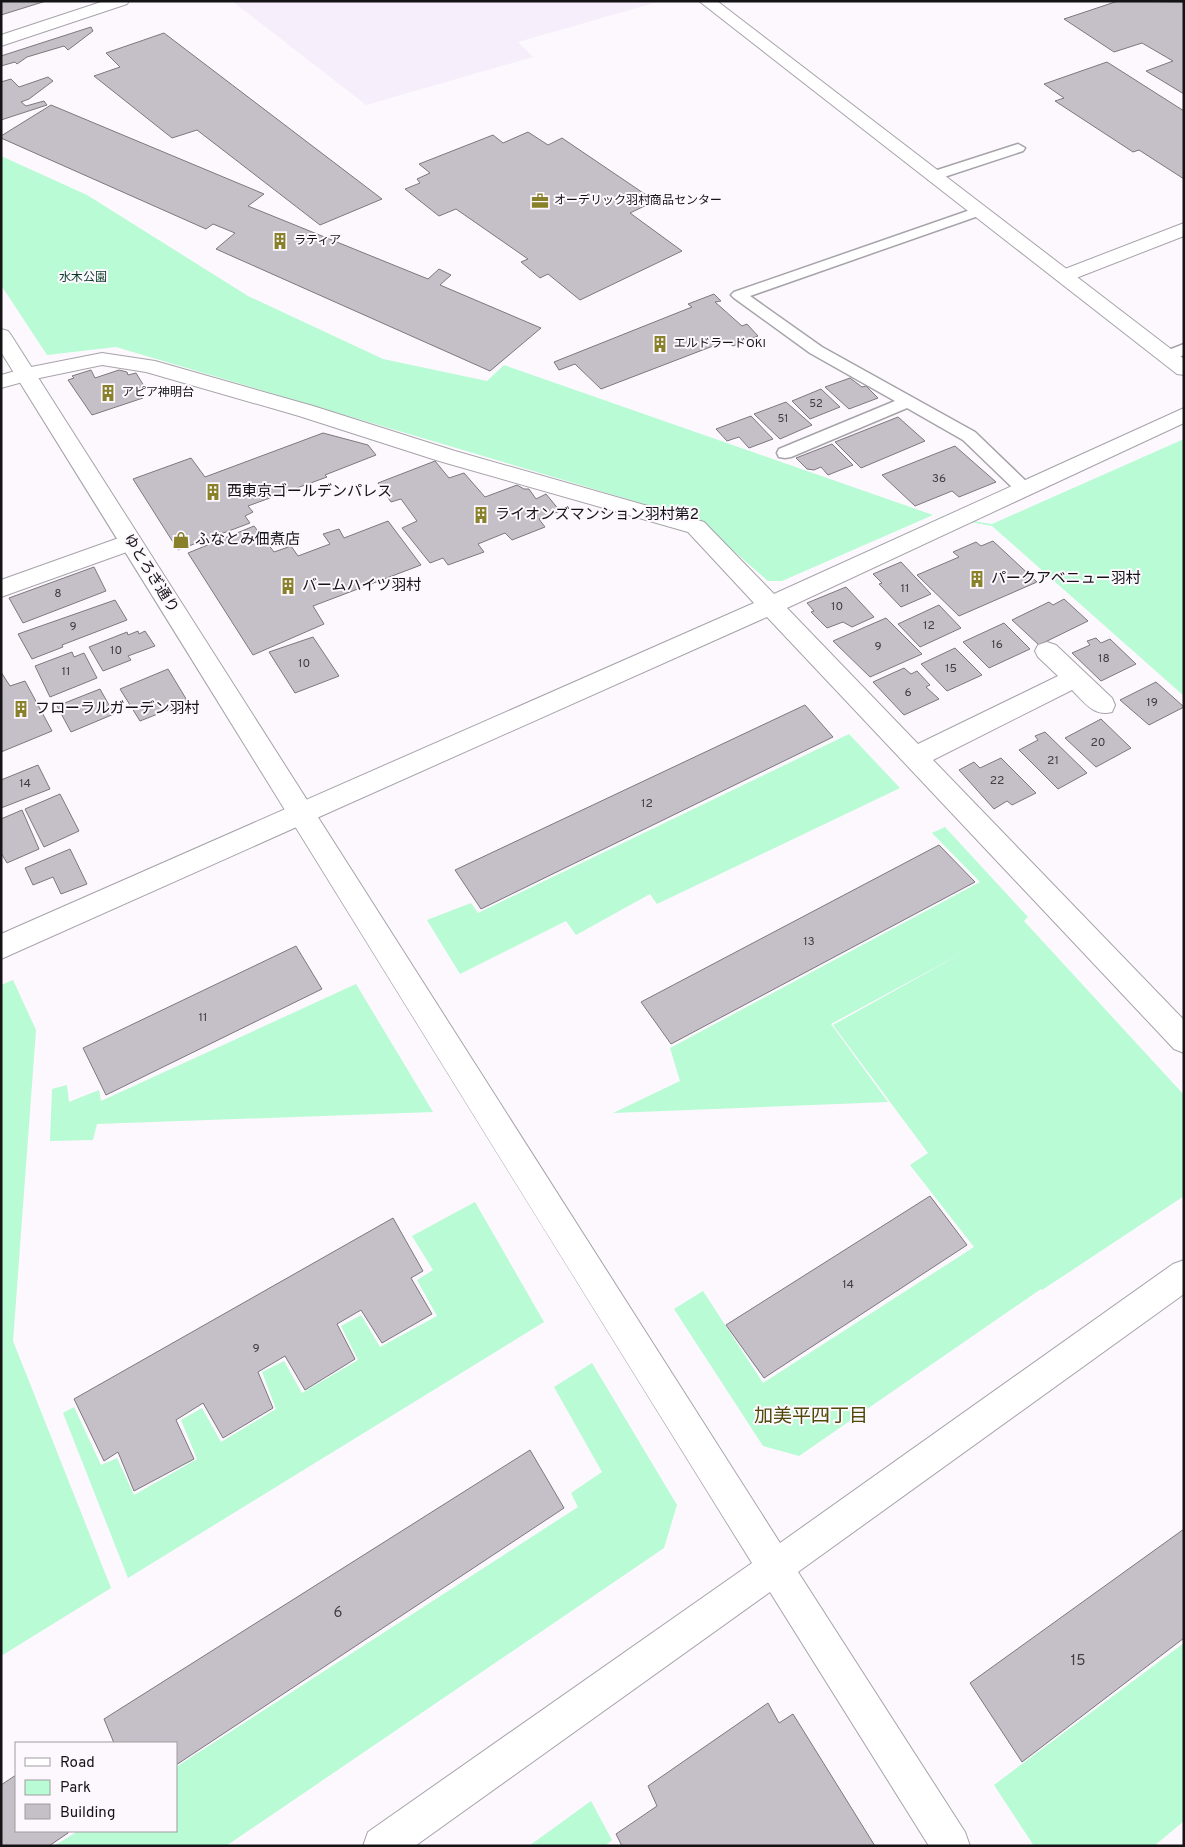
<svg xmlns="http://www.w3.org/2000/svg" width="1185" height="1847" font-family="Overpass,'Noto Sans JP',sans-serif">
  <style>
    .built { fill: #f7eefc }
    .green { fill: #b8fbd5 }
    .building { fill: #c5c0c7; stroke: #7c787e }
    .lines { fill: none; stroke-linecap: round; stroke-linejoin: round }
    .lane-casing { stroke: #a7a3aa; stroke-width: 3 }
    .street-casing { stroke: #a7a3aa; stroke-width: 2 }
    .secondary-casing { stroke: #a7a3aa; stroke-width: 2 }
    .lane { fill: #fff; fill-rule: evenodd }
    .street { fill: #fff; fill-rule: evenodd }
    .secondary { fill: #fff; fill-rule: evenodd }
    .labels { text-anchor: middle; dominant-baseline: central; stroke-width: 4; stroke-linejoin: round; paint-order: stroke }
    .far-number-label { font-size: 11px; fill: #403e42 }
    .far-poi-label { font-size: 12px; fill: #141315; stroke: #fcf8fe; text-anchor: start }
    .far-park-label { font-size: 12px; fill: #083924; stroke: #fcf8fe }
    .number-label { font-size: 12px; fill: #403e42 }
    .poi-label { font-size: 15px; fill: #141315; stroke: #fcf8fe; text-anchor: start }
    .street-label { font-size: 15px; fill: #141315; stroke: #fcf8fe }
    .near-number-label { font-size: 15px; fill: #403e42 }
    .near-neighbourhood-label { font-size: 19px; fill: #4f4a0a; stroke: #fcf8fe }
  </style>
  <rect width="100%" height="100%" fill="#fcf8fe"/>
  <polygon class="built" points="232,1 661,1 518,42 533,57 366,105"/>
  <g class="green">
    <polygon points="1,156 87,195 248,296 383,359 487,381 504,365 933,515 992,524 1184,439 1184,696 992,526 933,515 782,581 768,581 698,520 116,347 47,355 1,285"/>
    <polygon points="849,734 900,788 657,904 650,894 576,935 566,921 460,974 427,920 471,903 478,913"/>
    <polygon points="945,827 1028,917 1024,921 1184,1095 1184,1196 1042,1290 1041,1289 799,1456 763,1446 674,1309 703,1291 763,1383 974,1247 910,1165 928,1153 833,1025 966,951 831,1024 888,1102 613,1113 680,1081 670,1048 980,882 932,833"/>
    <polygon points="13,980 36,1030 13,1341 111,1588 1,1656 1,985"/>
    <polygon points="356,984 433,1112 97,1124 93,1140 50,1141 52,1089 67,1085 69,1102 99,1090 101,1101"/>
    <polygon points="475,1202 544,1322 128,1578 63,1413 74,1407 101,1465 117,1458 134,1495 197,1459 181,1420 202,1408 221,1442 276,1409 262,1372 284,1361 302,1393 358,1360 341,1326 361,1315 380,1347 437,1316 417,1280 433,1270 412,1236"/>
    <polygon points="592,1363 677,1505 664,1548 226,1846 54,1846 78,1831 176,1831 176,1767 578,1507 571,1493 602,1472 554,1387"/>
    <polygon points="1184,1643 1184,1821 1154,1846 1034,1846 994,1785"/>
    <polygon points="591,1801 612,1840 605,1846 529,1846"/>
  </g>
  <g class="building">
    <polygon points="1,1 46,1 1,15"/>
    <polygon points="1118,1 1184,2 1184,94 1146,71 1173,61 1142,43 1114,52 1064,19"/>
    <polygon points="91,27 93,31 68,50 64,46 27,57 17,64 15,62 1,66 1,56"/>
    <polygon points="164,33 382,199 320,225 197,130 172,138 94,76 120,67 106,53"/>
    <polygon points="1107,62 1184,111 1184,179 1139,150 1133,152 1055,101 1064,98 1044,84"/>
    <polygon points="48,77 53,81 29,99 21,102 26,106 44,101 47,105 1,120 1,82 11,79 19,87"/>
    <polygon points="51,105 264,194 248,206 428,279 439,269 451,275 440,285 541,328 490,371 216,249 235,233 213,224 206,229 1,138 1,136"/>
    <polygon points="528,132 548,145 562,138 655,201 630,213 682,251 580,300 548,274 540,278 521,262 528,259 456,209 439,216 405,189 420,183 417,179 430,173 419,164 493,135 503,143"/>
    <polygon points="714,294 721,301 715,302 742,326 747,324 758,336 733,346 726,341 601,389 575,364 559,370 554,362 692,307 688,304"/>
    <polygon points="91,370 95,378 119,370 127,372 128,375 136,373 144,386 137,388 143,398 92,415 68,380 74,378 72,376"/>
    <polygon points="850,378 862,387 866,386 878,398 849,409 825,387"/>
    <polygon points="821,389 840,407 810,419 792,401"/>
    <polygon points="786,402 812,425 780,439 754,414"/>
    <polygon points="751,416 773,439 749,448 739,437 727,441 716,429"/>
    <polygon points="898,417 925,441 861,468 835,442"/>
    <polygon points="323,433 368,445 376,455 325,475 327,477 248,506 253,512 245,516 250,523 178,550 133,479 191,458 205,477"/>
    <polygon points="832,444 853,465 828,475 821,467 814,470 807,469 796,458"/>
    <polygon points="955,446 996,482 959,497 952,491 915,506 882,475"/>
    <polygon points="435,461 449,478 464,473 485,497 517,485 524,489 529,489 536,499 546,494 560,511 539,519 545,527 512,540 505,533 478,544 484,552 448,565 443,558 430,563 402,528 417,521 401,499 391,502 378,483"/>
    <polygon points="388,521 421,565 313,606 324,624 253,655 188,553 254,526 274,552 291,546 298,556 330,544 323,534 339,529 344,538"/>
    <polygon points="993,541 1037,582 959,616 917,575 959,557 953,552 976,542 981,546"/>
    <polygon points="901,562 931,594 901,607 879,584 882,583 873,574"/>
    <polygon points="94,567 106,591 23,623 9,598"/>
    <polygon points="846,587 874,617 852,627 843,622 827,628 811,612 814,611 807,603"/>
    <polygon points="1064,599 1088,621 1039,645 1012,620 1049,602 1053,605"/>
    <polygon points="115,600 127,620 62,645 63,647 32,659 18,634"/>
    <polygon points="939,605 961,628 920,647 898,624"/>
    <polygon points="886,618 922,654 870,677 833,641"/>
    <polygon points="1004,623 1030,649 989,668 963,642"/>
    <polygon points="138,631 139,634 145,631 155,646 128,656 131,660 103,671 89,647 127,632 128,635"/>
    <polygon points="313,637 339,676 295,693 269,652"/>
    <polygon points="1096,638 1101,643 1110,639 1136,664 1101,681 1072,653 1090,645 1087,641"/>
    <polygon points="955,648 982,675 947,691 921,664"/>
    <polygon points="72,652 74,657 84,653 97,678 50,697 35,666"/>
    <polygon points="904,668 911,674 917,671 930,685 926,687 939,699 904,715 873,682"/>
    <polygon points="168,669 188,702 140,721 120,689"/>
    <polygon points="1,672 10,686 25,681 52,731 1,752"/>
    <polygon points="1156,682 1184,707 1149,725 1120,700"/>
    <polygon points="100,689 114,714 71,732 57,706"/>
    <polygon points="805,705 833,737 481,909 455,870"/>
    <polygon points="1101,719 1131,748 1096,767 1065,738"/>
    <polygon points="1045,732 1087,773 1058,789 1019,750 1038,740 1035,736"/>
    <polygon points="1001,758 1036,793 1012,805 1007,801 994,809 959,770 974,762 980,768"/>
    <polygon points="38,765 50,789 1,808 1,780"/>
    <polygon points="60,794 79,831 44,847 25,809"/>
    <polygon points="22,810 39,849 7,863 1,853 1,819"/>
    <polygon points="939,845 975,882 671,1044 641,1002"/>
    <polygon points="70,849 87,884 61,894 53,877 33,885 25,868"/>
    <polygon points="296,946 322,989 106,1095 83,1048"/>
    <polygon points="930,1196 967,1245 764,1378 726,1325"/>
    <polygon points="393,1218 423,1271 411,1278 432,1314 382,1343 361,1310 337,1324 355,1359 305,1390 285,1356 258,1372 273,1408 223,1438 203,1403 176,1420 194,1459 134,1491 118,1452 104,1461 74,1399"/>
    <polygon points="530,1450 564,1508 176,1765 176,1743 114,1743 104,1719"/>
    <polygon points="1184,1529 1184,1638 1022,1762 970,1683"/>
    <polygon points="768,1703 779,1723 793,1714 875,1846 622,1846 616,1834 657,1806 648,1786"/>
    <polygon points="16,1775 16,1831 68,1831 68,1833 49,1846 1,1846 1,1785"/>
  </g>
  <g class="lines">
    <g class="lane-casing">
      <g id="lane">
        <polygon points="1018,144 1025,148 1023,151 938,179 928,179 926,176 928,173"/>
        <polygon points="979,207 984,208 986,211 984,214 750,296 822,347 975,432 1029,484 1032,488 1029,492 1023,494 1017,492 963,440 907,408 791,457 785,458 779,457 777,453 779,449 895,401 810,353 734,298 731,295 734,292"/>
        <polygon points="1184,344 1184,355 1167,361 1161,359 1159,356 1161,353"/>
      </g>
    </g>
    <g class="street-casing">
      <g id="street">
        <polygon points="1184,223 1184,236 1071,280 1064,282 1057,280 1054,276 1057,272"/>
        <path d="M102,353L155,361L313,406L455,451L704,522L774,594L1184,408V423L787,608L918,744L1058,676L1038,657L1035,651L1038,645L1047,642L1056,645L1112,698L1115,705L1112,712C1094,717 1084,702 1072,690L933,760L1184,1020V1053L1174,1049L767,617L1,959V934L754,603L688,532L439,461L299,416L146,372L102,365L30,380L1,388V375L26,368Z"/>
        <polygon points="130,534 138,536 141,542 138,548 1,597 1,580"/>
      </g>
    </g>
    <g class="secondary-casing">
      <g id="secondary">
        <polygon points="104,1 129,1 127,4 1,46 1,35"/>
        <polygon points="699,1 717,1 1184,359 1184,375 1177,374"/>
        <path d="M1,329L8,331L11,335L780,1543L1173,1264L1184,1260V1294L798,1572L965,1832L970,1846H929L770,1592L415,1846H363L368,1832L752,1563C500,1160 252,755 1,352Z"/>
      </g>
    </g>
    <use href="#lane" class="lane"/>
    <use href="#street" class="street"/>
    <use href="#secondary" class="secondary"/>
  </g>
  <defs>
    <g id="office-bare" transform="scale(1.35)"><path d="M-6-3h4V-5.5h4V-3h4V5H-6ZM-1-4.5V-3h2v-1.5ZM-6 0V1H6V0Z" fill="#888129" stroke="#fcf8fe" stroke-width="2.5" paint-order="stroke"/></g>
    <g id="building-bare" transform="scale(1.35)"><path d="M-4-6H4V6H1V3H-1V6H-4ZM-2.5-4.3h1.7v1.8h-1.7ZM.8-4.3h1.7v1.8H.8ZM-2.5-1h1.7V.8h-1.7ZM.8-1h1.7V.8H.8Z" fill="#888129" stroke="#fcf8fe" stroke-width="2.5" paint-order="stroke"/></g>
    <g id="shop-bare" transform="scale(1.35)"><path d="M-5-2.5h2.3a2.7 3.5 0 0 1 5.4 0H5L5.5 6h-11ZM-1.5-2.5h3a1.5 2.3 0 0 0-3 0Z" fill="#888129" stroke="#fcf8fe" stroke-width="2.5" paint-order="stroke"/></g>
  </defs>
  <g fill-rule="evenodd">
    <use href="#office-bare" x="540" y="201"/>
    <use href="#building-bare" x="280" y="241"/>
    <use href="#building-bare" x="660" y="344"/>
    <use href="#building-bare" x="108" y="393"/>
    <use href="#building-bare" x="213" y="492"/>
    <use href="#building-bare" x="481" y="515"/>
    <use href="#shop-bare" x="181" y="540"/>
    <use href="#building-bare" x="977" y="579"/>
    <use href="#building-bare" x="288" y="586"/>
    <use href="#building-bare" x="21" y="709"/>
  </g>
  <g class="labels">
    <g class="far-number-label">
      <text x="816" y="404">52</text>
      <text x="783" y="419">51</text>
    </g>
    <g class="far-poi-label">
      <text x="554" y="201">オーデリック羽村商品センター</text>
      <text x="294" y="241">ラティア</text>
      <text x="674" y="344">エルドラードOKI</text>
      <text x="122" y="393">アピア神明台</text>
    </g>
    <g class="far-park-label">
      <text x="83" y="278">水木公園</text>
    </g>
    <g class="number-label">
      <text x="939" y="479">36</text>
      <text x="905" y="589">11</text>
      <text x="58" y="594">8</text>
      <text x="837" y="607">10</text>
      <text x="929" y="626">12</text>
      <text x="73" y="627">9</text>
      <text x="997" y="645">16</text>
      <text x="878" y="647">9</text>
      <text x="116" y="651">10</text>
      <text x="1104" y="659">18</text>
      <text x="304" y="664">10</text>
      <text x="951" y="669">15</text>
      <text x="66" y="672">11</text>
      <text x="908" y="693">6</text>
      <text x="1152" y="703">19</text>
      <text x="1098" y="743">20</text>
      <text x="1053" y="761">21</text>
      <text x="997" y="781">22</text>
      <text x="25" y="784">14</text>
      <text x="647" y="804">12</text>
      <text x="809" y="942">13</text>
      <text x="203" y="1018">11</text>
      <text x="848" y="1285">14</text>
      <text x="256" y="1349">9</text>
    </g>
    <g class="poi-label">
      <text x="227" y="492">西東京ゴールデンパレス</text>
      <text x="495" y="515">ライオンズマンション羽村第2</text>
      <text x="195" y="540">ふなとみ佃煮店</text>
      <text x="991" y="579">パークアベニュー羽村</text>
      <text x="302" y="586">バームハイツ羽村</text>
      <text x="35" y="709">フローラルガーデン羽村</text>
    </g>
    <g class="street-label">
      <text transform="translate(150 574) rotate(58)">ゆとろぎ通り</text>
    </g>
    <g class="near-number-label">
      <text x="338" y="1613">6</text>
      <text x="1078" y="1661">15</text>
    </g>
    <g class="near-neighbourhood-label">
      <text x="811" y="1417">加美平四丁目</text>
    </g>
  </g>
  <rect width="1185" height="1847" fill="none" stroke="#141315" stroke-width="5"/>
  <rect x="15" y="1742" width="162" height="90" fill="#fcf8fe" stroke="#9f9ca1"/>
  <rect x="25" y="1758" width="25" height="8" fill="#ffffff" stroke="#9f9ca1"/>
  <text x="60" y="1767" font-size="15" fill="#141315">Road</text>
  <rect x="25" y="1780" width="25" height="15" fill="#b8fbd5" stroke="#9f9ca1"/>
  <text x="60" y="1792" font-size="15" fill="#141315">Park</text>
  <rect x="25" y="1804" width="25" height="15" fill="#c5c0c7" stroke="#9f9ca1"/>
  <text x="60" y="1817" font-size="15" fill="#141315">Building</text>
</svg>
